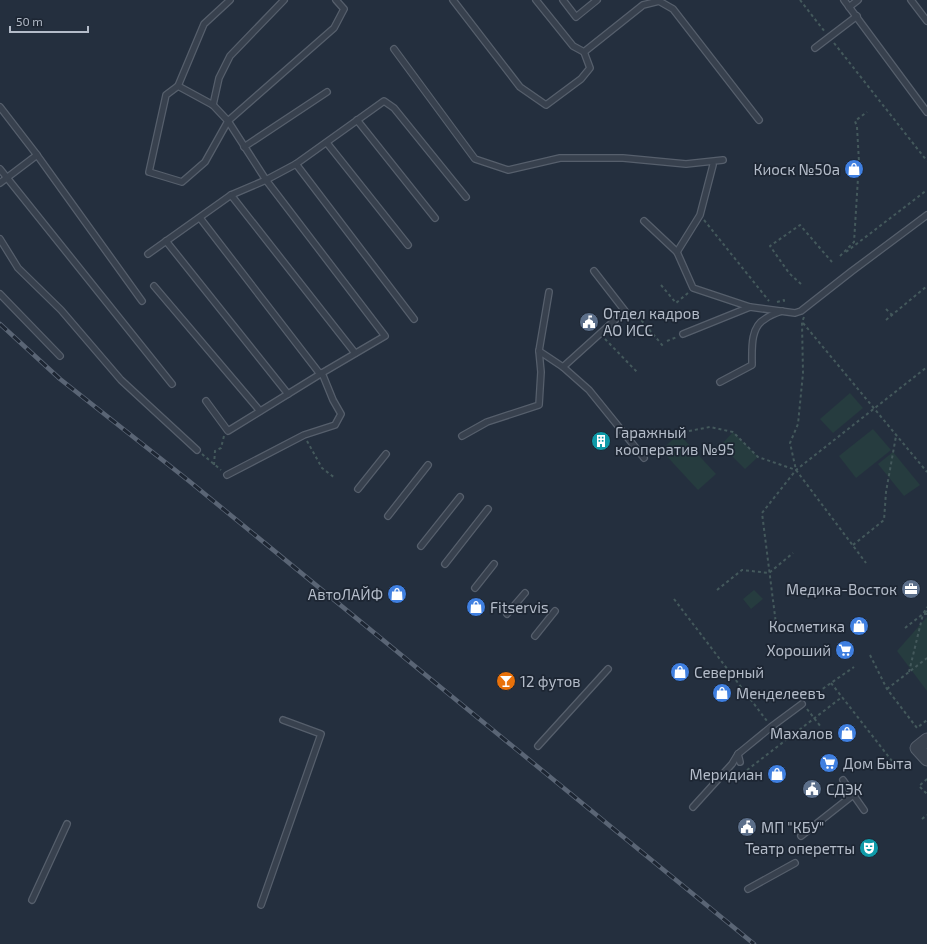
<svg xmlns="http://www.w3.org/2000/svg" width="927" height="944" font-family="'Exo 2',sans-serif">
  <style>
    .green { fill: #263c3f }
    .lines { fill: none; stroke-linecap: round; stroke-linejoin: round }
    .service-casing { stroke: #565f6c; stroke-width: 8 }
    .tertiary-casing { stroke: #565f6c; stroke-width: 15 }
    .path { stroke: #44595c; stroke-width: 2; stroke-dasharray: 3 3; stroke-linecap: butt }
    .service { stroke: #38414e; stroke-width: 5.5 }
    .tertiary { stroke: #38414e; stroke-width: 13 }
    .rail-casing { stroke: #5a6575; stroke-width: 4.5 }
    .rail { stroke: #1d2633; stroke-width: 3; stroke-dasharray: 9; stroke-linecap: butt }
    .labels { text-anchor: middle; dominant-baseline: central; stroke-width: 3.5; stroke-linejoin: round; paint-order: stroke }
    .poi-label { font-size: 15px; fill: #b4bcc9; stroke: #1d2633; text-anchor: start }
  </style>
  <rect width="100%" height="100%" fill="#242f3e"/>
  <g class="green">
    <polygon points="850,393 863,408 833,433 820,419"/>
    <polygon points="873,429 891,450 856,478 839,456"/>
    <polygon points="733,432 758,457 745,469 721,445"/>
    <polygon points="679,434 716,474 698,490 661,450"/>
    <polygon points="893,452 920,485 904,496 878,464"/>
    <polygon points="754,590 763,599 751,609 743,599"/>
    <polygon points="927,617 927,691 897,651"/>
  </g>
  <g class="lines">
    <g class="service-casing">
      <g id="service">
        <polyline points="453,0 520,87 546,105 581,79 590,68 584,52"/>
        <polyline points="536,0 573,46 584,52 643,5 659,1 673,9 759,120"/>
        <polyline points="563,0 576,17 597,0"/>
        <polyline points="844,0 927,112"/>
        <polyline points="911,0 927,21"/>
        <polyline points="849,7 858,0"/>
        <polyline points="815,48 857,16"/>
        <polyline points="394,49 475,159 508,170 560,158 623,158 686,164 723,160"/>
        <polyline points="178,86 166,95 149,172 182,182 205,162 228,121 334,28 344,9 336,0"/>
        <polyline points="213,105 219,78 230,56 284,0"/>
        <polyline points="0,107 37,155 142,301"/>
        <polyline points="357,120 435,218"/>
        <polyline points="327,143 408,245"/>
        <polyline points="244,147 327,92"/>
        <polyline points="296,164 414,319"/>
        <polyline points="0,169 172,384"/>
        <polyline points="0,183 37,155"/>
        <polyline points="231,195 355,353"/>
        <polyline points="200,218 320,374"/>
        <polyline points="644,221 677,252 693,288 750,307"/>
        <polyline points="0,239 18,268 61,310 121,380 197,450"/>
        <polyline points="166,241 288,394"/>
        <polyline points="677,252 700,215 713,165"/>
        <polyline points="148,254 231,195 266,180 296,164 384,101 394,108 466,197"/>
        <polyline points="154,286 260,411"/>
        <polyline points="549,292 539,351 563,367 589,390 644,458"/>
        <polyline points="0,294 60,356"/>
        <polyline points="683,334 750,307 795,313 801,311 852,271 927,215"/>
        <polyline points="563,367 625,311 594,271"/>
        <path d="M720,382L752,365C752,350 750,327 765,319C770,315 776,313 782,311"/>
        <polyline points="206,401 228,431 322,373"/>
        <polyline points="462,436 487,422 539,405 541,372 539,351"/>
        <polyline points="227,475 304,435 335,425 341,414 333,400 322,373 385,336 266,180 228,121 213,105 178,86 204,24 230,0"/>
        <polyline points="358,489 386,454"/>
        <polyline points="388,516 428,465"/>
        <polyline points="421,546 460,497"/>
        <polyline points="445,564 488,509"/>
        <polyline points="475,588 494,564"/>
        <polyline points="507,614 525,593"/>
        <polyline points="535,636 555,611"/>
        <polyline points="538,746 608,669"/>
        <polyline points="740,762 738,754 771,727 802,704"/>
        <polyline points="843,780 864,810"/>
        <polyline points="693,807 732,764 738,754"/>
        <polyline points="801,836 853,795"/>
        <polyline points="748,889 795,863"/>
        <polyline points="32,900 67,824"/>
        <polyline points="261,905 321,734 283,720"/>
      </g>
    </g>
    <g class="tertiary-casing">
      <polyline id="tertiary" points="927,740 917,748 927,759"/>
    </g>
    <g class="path">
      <polyline points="800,0 825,32"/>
      <polyline points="834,43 927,161"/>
      <polyline points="704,220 769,301"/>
      <polyline points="846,252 927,190"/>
      <polyline points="840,256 854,242 859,162 857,127 855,121 867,112"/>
      <polyline points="801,284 789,273 770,246 800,225 832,262"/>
      <polyline points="661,285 676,303 688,293"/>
      <polyline points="777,302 784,300 784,304"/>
      <polyline points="886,309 892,315"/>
      <polyline points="632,314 637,315 663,346"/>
      <polyline points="804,317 802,322 803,373 798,424 790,443 796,470 866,563"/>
      <polyline points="886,320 927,286"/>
      <polyline points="803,323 927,472"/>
      <polyline points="605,339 638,373"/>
      <polyline points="667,341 677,337"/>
      <polyline points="689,431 710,427 733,432 758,457 796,470"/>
      <polyline points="307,441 322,468 335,478"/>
      <polyline points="202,454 221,470"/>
      <polyline points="214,465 215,451 221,448 224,436"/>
      <polyline points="853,545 884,520 886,492 896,436"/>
      <polyline points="717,590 742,570 769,573 793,553"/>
      <polyline points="674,599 767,721"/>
      <polyline points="927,611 923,614 927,614"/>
      <polyline points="905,628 923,614 927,607"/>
      <polyline points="777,632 762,513 796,470 927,367"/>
      <polyline points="870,655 887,689 917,728 927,720"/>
      <polyline points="909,672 923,614"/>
      <polyline points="831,683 842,697"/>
      <polyline points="887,689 927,658"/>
      <polyline points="808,699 854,667"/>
      <polyline points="807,709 821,727"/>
      <polyline points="747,770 842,697 892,761"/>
      <polyline points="927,779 919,786 927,794"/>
      <polyline points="922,819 927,815"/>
    </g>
    <use href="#service" class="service"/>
    <use href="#tertiary" class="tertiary"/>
    <g class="rail-casing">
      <polyline id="rail" points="0,324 60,379 189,481 754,944"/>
    </g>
    <use href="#rail" class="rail"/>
  </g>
  <defs>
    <g id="shop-disc" transform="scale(1)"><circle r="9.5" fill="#3f7fe0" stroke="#1d2633"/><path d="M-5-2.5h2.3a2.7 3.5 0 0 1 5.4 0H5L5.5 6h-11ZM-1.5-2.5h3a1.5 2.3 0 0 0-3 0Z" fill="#fff"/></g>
    <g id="civic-disc" transform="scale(1)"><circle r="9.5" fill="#5c6f8a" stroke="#1d2633"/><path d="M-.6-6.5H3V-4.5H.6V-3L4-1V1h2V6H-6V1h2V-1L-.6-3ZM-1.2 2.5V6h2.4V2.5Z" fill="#fff"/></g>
    <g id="building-disc" transform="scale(1)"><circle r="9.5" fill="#0f9aa8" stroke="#1d2633"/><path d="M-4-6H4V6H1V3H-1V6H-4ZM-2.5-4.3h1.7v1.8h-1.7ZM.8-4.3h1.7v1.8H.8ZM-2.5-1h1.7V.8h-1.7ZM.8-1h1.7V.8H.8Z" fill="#fff"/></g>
    <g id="office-disc" transform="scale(1)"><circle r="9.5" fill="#5c6f8a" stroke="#1d2633"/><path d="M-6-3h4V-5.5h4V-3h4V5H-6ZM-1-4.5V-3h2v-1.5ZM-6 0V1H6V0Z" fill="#fff"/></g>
    <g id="supermarket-disc" transform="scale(1)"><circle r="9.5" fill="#3f7fe0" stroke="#1d2633"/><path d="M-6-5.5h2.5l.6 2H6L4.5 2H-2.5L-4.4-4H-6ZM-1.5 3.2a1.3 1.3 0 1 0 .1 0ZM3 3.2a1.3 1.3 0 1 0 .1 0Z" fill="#fff"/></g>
    <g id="bar-disc" transform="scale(1)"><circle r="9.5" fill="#e8710a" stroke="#1d2633"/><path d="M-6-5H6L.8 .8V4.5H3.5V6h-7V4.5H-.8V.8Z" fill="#fff"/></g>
    <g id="theatre-disc" transform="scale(1)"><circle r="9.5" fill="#0f9aa8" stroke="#1d2633"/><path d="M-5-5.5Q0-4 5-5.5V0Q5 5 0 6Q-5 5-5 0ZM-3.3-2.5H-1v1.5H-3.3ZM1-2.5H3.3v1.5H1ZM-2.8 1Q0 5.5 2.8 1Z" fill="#fff"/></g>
  </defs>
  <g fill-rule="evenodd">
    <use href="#shop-disc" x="854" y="169"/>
    <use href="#civic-disc" x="589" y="322"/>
    <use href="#building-disc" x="601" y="441"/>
    <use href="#office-disc" x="911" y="589"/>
    <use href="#shop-disc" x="397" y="594"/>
    <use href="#shop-disc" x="476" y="607"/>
    <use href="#shop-disc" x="859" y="626"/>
    <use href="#supermarket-disc" x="845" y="650"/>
    <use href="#shop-disc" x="680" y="672"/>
    <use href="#bar-disc" x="506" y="681"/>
    <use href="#shop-disc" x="722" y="693"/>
    <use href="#shop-disc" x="847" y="733"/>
    <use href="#supermarket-disc" x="829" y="763"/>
    <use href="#shop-disc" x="777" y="774"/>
    <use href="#civic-disc" x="812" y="789"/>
    <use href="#civic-disc" x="747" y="827"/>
    <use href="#theatre-disc" x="869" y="848"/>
  </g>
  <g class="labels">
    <g class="poi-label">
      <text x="840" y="169" text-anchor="end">Киоск №50а</text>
      <text x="603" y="313">Отдел кадров<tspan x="603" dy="17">АО ИСС</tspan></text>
      <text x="615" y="432">Гаражный<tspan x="615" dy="17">кооператив №95</tspan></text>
      <text x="897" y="589" text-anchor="end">Медика-Восток</text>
      <text x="383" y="594" text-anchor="end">АвтоЛАЙФ</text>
      <text x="490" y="607">Fitservis</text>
      <text x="845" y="626" text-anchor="end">Косметика</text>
      <text x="831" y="650" text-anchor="end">Хороший</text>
      <text x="694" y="672">Северный</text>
      <text x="520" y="681">12 футов</text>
      <text x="736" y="693">Менделеевъ</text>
      <text x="833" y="733" text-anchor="end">Махалов</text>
      <text x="843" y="763">Дом Быта</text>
      <text x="763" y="774" text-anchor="end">Меридиан</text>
      <text x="826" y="789">СДЭК</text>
      <text x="761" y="827">МП "КБУ"</text>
      <text x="855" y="848" text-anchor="end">Театр оперетты</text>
    </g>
  </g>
  <path d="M10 26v6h78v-6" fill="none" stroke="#b4bcc9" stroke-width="2"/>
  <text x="16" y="26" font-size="12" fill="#b4bcc9" stroke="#1d2633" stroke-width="3" paint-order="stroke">50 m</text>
</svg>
